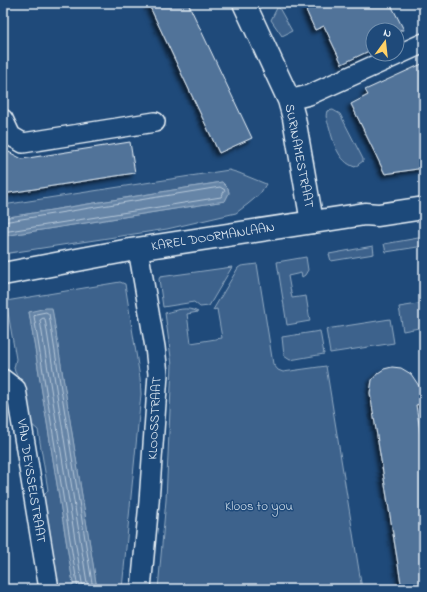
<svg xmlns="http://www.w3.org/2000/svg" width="427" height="592" font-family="'Indie Flower',sans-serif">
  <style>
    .green { fill: #3c628c; stroke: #92aac2 }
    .water { fill: #6685a7; stroke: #9ab0c7 }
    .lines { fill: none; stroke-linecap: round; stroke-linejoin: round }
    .shore { stroke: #b4c6d8; stroke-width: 1 }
    .building { fill: #517399; stroke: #e8f1f8; filter: url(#shadow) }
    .street-casing { stroke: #e8f1f8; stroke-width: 22 }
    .secondary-casing { stroke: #e8f1f8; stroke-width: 25 }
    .street { stroke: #1f4a7a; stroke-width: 19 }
    .secondary { stroke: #1f4a7a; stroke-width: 22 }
    .labels { text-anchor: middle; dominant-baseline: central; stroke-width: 3; stroke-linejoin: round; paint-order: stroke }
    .street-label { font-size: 13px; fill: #e8f1f8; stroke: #1f4a7a }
    .park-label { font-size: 13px; fill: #d7e3ed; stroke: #1f4a7a }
  </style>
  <defs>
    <filter id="shadow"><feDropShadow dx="-3.5" dy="3.5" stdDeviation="2" flood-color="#0009"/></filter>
  </defs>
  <rect width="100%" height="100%" fill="#1f4a7a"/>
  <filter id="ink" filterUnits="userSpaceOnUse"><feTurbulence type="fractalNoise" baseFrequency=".025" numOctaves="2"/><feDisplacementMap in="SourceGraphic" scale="8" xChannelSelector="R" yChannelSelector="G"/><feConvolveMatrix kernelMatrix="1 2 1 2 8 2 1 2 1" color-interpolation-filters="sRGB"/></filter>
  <g filter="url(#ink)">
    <g class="green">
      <polygon points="278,6 292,31 282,36 271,20"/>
      <path d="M333,110L340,114L363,159V161L355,167C338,162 333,141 329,126C327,121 325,117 327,111Z"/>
      <polygon points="229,170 239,173 266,184 260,194 248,204 236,213 223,216 167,229 3,254 3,236 225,201 229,193 228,188 222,182 3,218 3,205"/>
      <polygon points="424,237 424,246 386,252 384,244"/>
      <polygon points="373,246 374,254 331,261 329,254"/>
      <polygon points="306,257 308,270 305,275 302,277 301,273 288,276 292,298 306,296 310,321 287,325 277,262"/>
      <path d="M257,264L273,364L278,370L283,372L326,366L362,589H158L166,500L172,365L165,313C177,310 187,306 198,312L187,314L191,343L222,338L217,309L213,310L238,268L241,266Z"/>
      <polygon points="232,267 209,306 200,307 194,302 163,307 159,279 160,277"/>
      <polygon points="120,282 125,284 140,378 141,394 122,589 97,589 52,309 29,312 74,589 57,589 42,498 48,490 38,430 31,424 24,385 15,372 14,368 16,359 6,301"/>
      <polygon points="424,303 424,327 403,331 399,307"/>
      <polygon points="390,319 394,343 330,353 326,329"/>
      <polygon points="320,331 324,354 290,360 284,356 282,337"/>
    </g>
    <g class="water">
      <polygon points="222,182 228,188 229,193 225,201 3,236 3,218"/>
      <polygon points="46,308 52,308 97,589 74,589 29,312"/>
    </g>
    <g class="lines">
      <g class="shore">
        <polyline points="3,222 220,187 225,190 221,197 3,232"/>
        <polyline points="78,589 34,316 36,314 46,312 49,314 93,589"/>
        <polyline points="83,589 40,320 43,318 45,319 88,589"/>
      </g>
    </g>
    <g class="building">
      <polygon points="148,3 188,3 252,138 219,153"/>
      <polygon points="314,3 390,3 404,30 373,30 373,49 342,64 324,26 315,30 305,8"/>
      <polygon points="424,63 424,168 385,174 351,104 368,95 365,90"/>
      <polygon points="130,142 135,173 3,194 3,149 22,159"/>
      <polygon points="392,367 401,368 411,374 419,386 422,385 424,397 424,403 416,405 424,456 424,589 402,589 370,393 372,380 378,373 384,369"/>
    </g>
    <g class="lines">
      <g class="street-casing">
        <g id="street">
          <polyline points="289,100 309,95 424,43"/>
          <polyline points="3,119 11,136 23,143 155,122"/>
          <polyline points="138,249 155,347 158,374 149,502 141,589"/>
          <polyline points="3,379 16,389 49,589"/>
        </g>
      </g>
      <g class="secondary-casing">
        <g id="secondary">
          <polyline points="244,3 289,100 294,118 312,222"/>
          <polyline points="3,274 130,250 365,214 378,215 424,208"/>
        </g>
      </g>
      <use href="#street" class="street"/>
      <use href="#secondary" class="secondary"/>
    </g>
  </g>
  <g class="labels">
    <g class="street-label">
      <text transform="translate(299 156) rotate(79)">SURINAMESTRAAT</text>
      <text transform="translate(213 237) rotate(-9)">KAREL DOORMANLAAN</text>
      <text transform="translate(155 418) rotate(-87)">KLOOSSTRAAT</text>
      <text transform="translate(31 481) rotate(81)">VAN DEYSSELSTRAAT</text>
    </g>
    <g class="park-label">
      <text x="259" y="506">Kloos to you</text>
    </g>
  </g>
  <rect width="427" height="592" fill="none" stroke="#1f4a7a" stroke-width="16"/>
  <rect x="8" y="8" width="411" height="576" fill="none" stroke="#e8f1f8" stroke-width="1.5" filter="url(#ink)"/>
  <g transform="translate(385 42) rotate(15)"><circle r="19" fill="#1f4a7a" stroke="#6f8dac"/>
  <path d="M0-3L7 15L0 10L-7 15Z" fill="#ffd166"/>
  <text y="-6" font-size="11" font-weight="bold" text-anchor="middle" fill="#e8f1f8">N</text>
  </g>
</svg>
